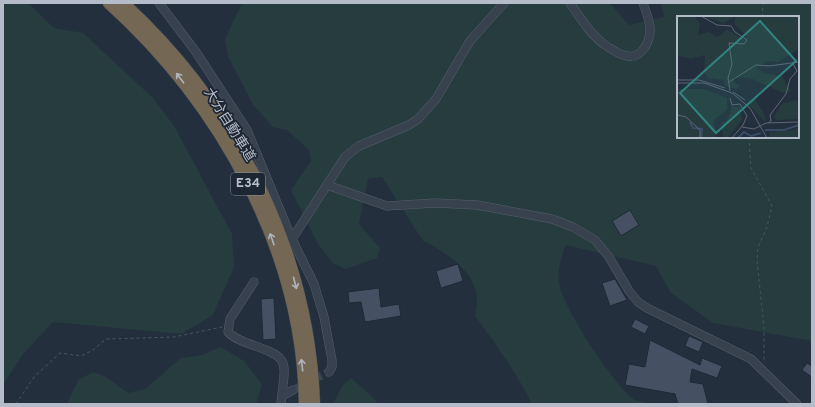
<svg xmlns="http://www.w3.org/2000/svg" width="815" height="407" font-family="Overpass,'Noto Sans JP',sans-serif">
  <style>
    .green { fill: #263c3f; fill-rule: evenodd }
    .building { fill: #455162; stroke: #1f2835 }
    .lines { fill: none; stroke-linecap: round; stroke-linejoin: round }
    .minor-tunnel { stroke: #3a4453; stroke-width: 8; stroke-dasharray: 8 4; stroke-linecap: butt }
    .minor-casing { stroke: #565f6c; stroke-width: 9 }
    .highway-casing { stroke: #434c59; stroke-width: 13 }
    .path { stroke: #44595c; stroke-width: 1; stroke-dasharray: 3 3; stroke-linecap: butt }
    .minor { stroke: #38414e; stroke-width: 8 }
    .highway { stroke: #746855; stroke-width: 12 }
    .oneway { stroke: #aeb4bd }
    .labels { text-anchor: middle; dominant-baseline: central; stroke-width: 3.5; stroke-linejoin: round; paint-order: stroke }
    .shield { fill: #1d2633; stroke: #878f9c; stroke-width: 1 }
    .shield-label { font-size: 13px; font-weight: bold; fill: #b4bcc9 }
    .street-label { font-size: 14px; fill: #b4bcc9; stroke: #1d2633 }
    .inset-river { fill: none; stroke: #394c67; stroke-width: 2 }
    .inset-road { fill: none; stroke: #5e6776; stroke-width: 1 }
    .view { fill: #308480; fill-opacity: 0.15; stroke: #308480; stroke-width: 2 }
    .inset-edge { fill: none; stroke: #b4bcc9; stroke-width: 2 }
  </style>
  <rect width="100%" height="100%" fill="#242f3e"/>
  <g class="green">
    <polygon points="3,3 28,3 54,28 83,33 153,98 174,126 232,234 234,267 213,315 181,334 53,322 23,354 3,385"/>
    <path d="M242,3H610L629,25L664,17L661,3H812V341L713,323L670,292L656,266L566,245C561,259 556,271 560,287C567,314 611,380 633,399C637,402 645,401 650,404H532C516,372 496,344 475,316C476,310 477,303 477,297C474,271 445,251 423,241L382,177L368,179L359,224L380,248L377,258L345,269L333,263L318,244L291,190L311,161L309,150L287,130L273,127L253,105L228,56L225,39ZM678,17H798V137H678Z"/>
    <polygon points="221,347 244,361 262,384 256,404 67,404 78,380 93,372 106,377 128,393 145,389 181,358 202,355"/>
    <polygon points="351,378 374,398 377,404 333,404 342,386"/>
  </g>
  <g class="building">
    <polygon points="630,210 639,225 621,236 612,221"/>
    <polygon points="458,264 463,281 441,288 436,271"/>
    <polygon points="615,279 627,300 610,306 602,283"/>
    <polygon points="379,288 381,307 399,304 401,316 365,322 361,302 349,303 348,292"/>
    <polygon points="274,298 276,339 263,340 261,299"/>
    <polygon points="635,319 649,326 645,334 631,327"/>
    <polygon points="689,336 703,342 699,352 685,346"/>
    <polygon points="650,340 700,365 702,358 722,366 717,378 692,369 690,382 703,384 708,404 678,404 675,394 625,385 629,364 645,367"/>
    <polygon points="807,363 812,366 812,377 802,370"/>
  </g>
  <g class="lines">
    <polyline class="minor-tunnel" points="293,390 329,372"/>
    <g class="minor-casing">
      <g id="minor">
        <polyline points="159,3 196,52 247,130 292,239 314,284 324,317 332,360 332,367 329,372"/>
        <path d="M570,3C580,18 593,38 608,47C614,51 621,55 627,56C643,59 651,39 650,27C649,19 646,11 643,3"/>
        <polyline points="327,185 387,206 435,203 477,205 552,219 573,227 595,240 609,257 629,291 638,302 647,308 751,359 797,404"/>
        <polyline points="292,239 345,157 359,146 409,125 418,119 436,99 470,41 504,3"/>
        <path d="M254,282L230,319L228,332C233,338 240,340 247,343C293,359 285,359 281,404"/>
        <polyline points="282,396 293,390"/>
      </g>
    </g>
    <g class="highway-casing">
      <g id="highway">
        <path d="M109,3C221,104 303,251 305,404"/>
        <path d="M123,3C235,105 309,252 314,404"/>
      </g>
    </g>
    <g class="path">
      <polyline points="762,17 763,3"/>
      <polyline points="749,137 751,168 772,206 767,227 758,247 757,261 764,327 764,362"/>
      <polyline points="16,404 34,377 60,353 81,356 93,350 106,339 174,337 222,327"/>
    </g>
    <use href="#minor" class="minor"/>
    <use href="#highway" class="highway"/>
  </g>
  <defs><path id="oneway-shaft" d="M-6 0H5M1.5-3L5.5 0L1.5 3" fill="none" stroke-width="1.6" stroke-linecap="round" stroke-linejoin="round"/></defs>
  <g class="oneway">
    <use href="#oneway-shaft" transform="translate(180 78) rotate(-127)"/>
    <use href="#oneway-shaft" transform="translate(272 239) rotate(-109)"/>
    <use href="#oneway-shaft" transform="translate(295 283) rotate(75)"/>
    <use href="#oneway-shaft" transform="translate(302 365) rotate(-97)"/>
  </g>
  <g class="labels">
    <rect class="shield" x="231" y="173" width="34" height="22" rx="3"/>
    <g class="shield-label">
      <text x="248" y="184">E34</text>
    </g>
    <g class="street-label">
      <text transform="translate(229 125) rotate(58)">大分自動車道</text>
    </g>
  </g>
  <g transform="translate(677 16)">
    <rect width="122" height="122" fill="#242f3e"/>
    <path d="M1,0H17L23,8L21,19L32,16L41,21L50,13L67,24L70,20L58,9V1L46,7L28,0H122V33L101,46L91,45L80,51L86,57L105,60L114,75L106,77L73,62L56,61L58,67L63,69L59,73L48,70L47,64L31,62L27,56L28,39L14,43L0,39ZM0,73H27L50,82V94L37,104L38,122H0ZM71,83L79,85L89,101L88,106L73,90ZM117,84L122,85V103L99,104L97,100L105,88ZM55,91H63L65,104L51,121L46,122L44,107L50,104ZM122,111V122L92,121L93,116L117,114Z" fill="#263c3f"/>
    <path class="inset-river" d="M13,106L16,112L25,113L24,122M88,114H107L122,109M61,122L67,116L74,120L84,117"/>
    <path class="inset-road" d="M24,0L40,9L54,10L58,16L70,24L67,28L52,27L55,48L51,62L53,75M0,64H22L48,72M52,66L79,49L92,50L122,46M0,67H27L55,77L73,92L90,122M56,76L68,84M53,82L55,89L63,88L70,100L66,109L55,122M0,99L9,101L23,114V122M91,107L94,105L93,99L109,78L113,63L120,55L115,46M65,111L77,113L89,107L122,106"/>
    <path class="view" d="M83,5L119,45L39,117L3,77Z"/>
    <rect width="122" height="122" class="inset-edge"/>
  </g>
  <rect width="815" height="407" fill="none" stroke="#b4bcc9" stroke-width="8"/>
</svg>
